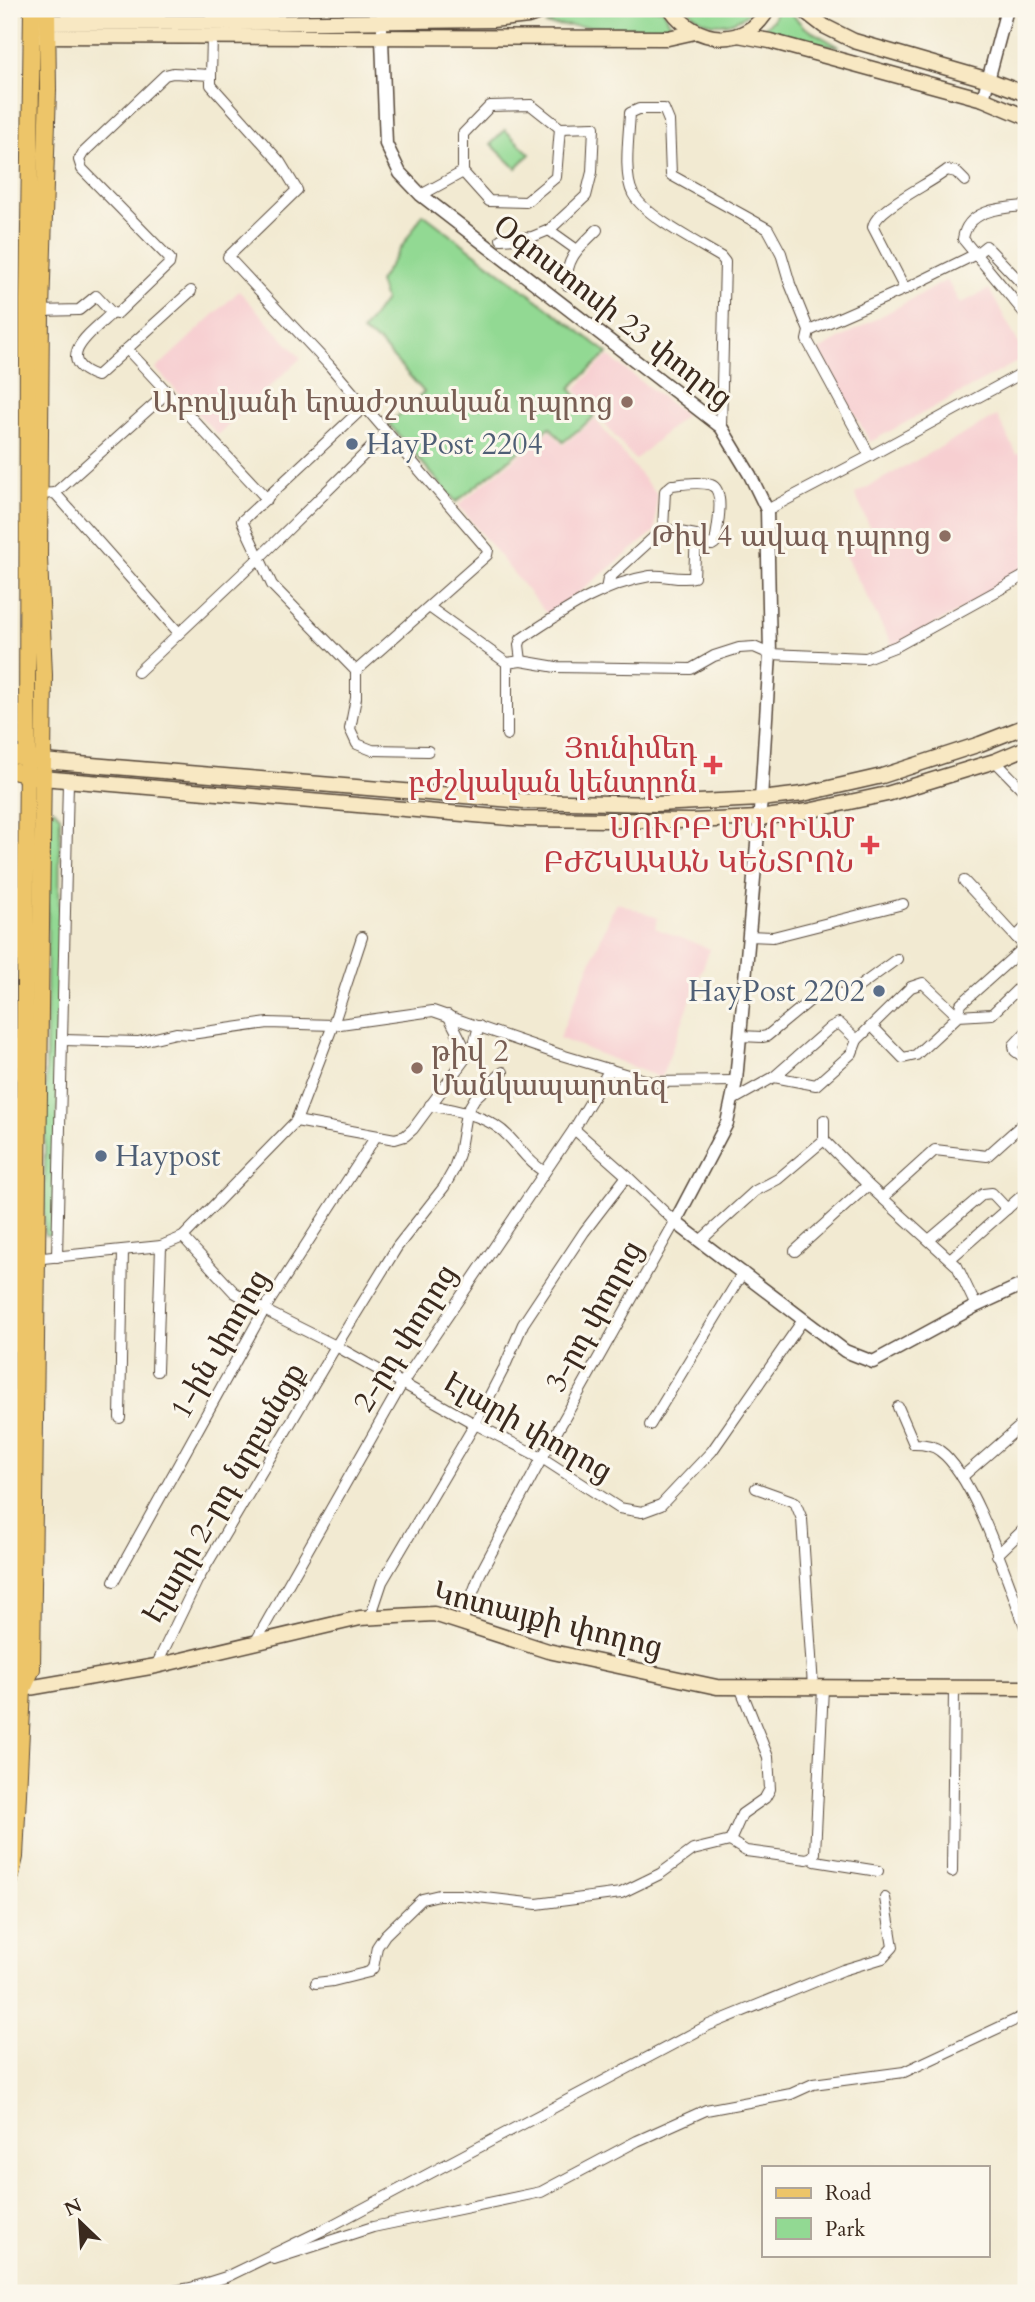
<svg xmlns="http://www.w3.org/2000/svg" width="1035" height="2302" font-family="Cardo,'Noto Serif Armenian',serif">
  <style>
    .built { fill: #f7cfd1 }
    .industrial { fill: #d2bdc6 }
    .green { fill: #92d993; stroke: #668258; stroke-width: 2 }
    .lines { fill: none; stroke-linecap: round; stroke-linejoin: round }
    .minor-casing { stroke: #564739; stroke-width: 12 }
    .tertiary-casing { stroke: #564739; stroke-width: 15 }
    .secondary-casing { stroke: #564739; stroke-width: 17 }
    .primary-casing { stroke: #564739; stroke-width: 18 }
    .minor { stroke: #fff; stroke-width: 10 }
    .tertiary { stroke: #fff; stroke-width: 12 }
    .secondary { stroke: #f8e8c3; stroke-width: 14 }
    .primary { stroke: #edc569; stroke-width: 16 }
    .education-dot { fill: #8d6e63; stroke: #fbf7ec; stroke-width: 2.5 }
    .service-dot { fill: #5c6f8a; stroke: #fbf7ec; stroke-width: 2.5 }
    .health-dot { fill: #e0444e; stroke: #fbf7ec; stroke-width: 2.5 }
    .labels { text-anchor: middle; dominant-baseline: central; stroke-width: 6; stroke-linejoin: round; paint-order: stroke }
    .street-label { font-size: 30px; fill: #3b2a1e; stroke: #fbf7ec }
    .education-label { font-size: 30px; fill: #785e54; stroke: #fbf7ec; text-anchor: end }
    .service-label { font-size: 30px; fill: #4e5e75; stroke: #fbf7ec; text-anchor: start }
    .health-label { font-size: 30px; fill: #be3a42; stroke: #fbf7ec; text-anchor: end }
  </style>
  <rect width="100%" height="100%" fill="#fbf7ec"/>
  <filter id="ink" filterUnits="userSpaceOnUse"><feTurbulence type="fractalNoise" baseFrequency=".0143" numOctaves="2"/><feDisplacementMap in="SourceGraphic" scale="14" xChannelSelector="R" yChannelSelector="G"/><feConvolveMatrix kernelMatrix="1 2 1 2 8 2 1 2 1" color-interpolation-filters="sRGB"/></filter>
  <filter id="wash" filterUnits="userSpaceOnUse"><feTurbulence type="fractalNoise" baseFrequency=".00686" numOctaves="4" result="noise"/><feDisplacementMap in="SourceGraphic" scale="28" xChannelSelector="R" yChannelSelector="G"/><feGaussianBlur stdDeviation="1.57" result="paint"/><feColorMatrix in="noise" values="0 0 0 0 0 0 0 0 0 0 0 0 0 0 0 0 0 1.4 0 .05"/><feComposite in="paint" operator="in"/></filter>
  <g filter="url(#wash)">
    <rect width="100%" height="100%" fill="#f2ead2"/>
    <g class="built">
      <polygon points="947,280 960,304 989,289 1026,357 870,442 819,350"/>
      <polygon points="239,291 301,358 218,435 156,369"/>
      <polygon points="608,356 685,415 635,460 575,389"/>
      <polygon points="997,416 1017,454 1026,451 1026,574 893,647 845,555 871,530 855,494"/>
      <polygon points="595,419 657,495 655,531 549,617 458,505 550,430 563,445"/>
      <polygon points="616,902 658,918 655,928 710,949 661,1078 559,1038"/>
    </g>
    <polygon class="industrial" points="9,425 14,726 9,727"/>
    <g class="green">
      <polygon points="580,9 663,9 673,29 545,25"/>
      <path d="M688,9H753C735,27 706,31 688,9Z"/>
      <polygon points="777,9 787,9 804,27 840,47 758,33 773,20"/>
      <polygon points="505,130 530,154 516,168 491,144"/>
      <polygon points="423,214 608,353 570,388 594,417 563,442 550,427 456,502 389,424 424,392 379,342 362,332 385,300 379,282"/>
      <polygon points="54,809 60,816 57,1228 53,1235 45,1235 44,1231 49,812"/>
    </g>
  </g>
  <g filter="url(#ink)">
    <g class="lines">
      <g class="minor-casing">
        <g id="minor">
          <polyline points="239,9 239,23"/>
          <polyline points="382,9 382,39"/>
          <polyline points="211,75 211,85 280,162 297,190 228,257 329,365 488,550 487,555 356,671 356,698 350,729 357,744 372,750 428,751"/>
          <polyline points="463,172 489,201 526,202 556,177 560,128"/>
          <polyline points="421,195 463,172 463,134 490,106 531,105 560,128 594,127 592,172 586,196 549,230 532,237 501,239"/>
          <path d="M1026,206C1002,208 967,209 963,239L1026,315"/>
          <polyline points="549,230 577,250"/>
          <path d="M567,285C565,258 579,248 597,230"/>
          <path d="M905,289L873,227C876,208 930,184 947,170L956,172L965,181"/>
          <polyline points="39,311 79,310 96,296 112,313 117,314 169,264 170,259 82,169 79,160 83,153 165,75 173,73 211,75 212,38"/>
          <path d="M112,313C94,330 50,360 97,376L191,291"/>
          <polyline points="809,331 905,289 976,254 986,246 1026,288"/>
          <polyline points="127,349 267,499"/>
          <path d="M721,427L725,262L721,257C698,243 645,216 633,194C623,175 629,135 630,113L639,109H664L669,121L671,175L768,229L781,253L790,284L809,331L807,340L870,456"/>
          <polyline points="55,493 168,392"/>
          <polyline points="40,494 55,493 179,633"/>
          <polyline points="767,510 870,456 1026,371"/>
          <polyline points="606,589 608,579 663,529"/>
          <polyline points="429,607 507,663"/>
          <polyline points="521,661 556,667 691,669 714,656 739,648 754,647 770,654 866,658 897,646 1026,575"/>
          <polyline points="356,671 272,585 242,521 365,406"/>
          <polyline points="138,672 260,557 387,432"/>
          <path d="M507,735V663L521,661L519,645L521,639C561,613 601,584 650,576C664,574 680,581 694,577L696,535L663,529L665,491L672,485C683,484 701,481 711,485C726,490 717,530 715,543L712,545L696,542"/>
          <polyline points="995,761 1026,793"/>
          <polyline points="964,881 1016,937"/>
          <polyline points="1026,927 1016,937 1026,948"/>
          <polyline points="749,936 773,937 903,904"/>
          <polyline points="448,1015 468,1054"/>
          <polyline points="872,1026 903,1058 916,1055 958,1016 961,1004 1018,953"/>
          <polyline points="1026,1032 1014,1045 1015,1051 1026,1059"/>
          <polyline points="740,1036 762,1037 767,1036 824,989 846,996 897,959"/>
          <polyline points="63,1040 138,1042 176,1033 191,1034 268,1023 333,1025 433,1011 558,1054 651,1082 736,1081"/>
          <polyline points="774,1077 816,1085 852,1053 857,1040"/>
          <polyline points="733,1100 774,1077 831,1027 839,1023 857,1040 911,987 923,983 958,1016 992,1014 1026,981"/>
          <path d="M430,1105C457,1111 488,1115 508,1136C521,1149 527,1161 543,1171"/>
          <polyline points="296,1121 395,1139 405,1136 413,1129 473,1048 479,1026"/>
          <polyline points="824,1140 868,1185 957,1266 976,1306"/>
          <polyline points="882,1198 935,1150 987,1156 1026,1121"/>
          <polyline points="183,1237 234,1292 264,1310 336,1346 475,1424 542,1458 619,1508 642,1512 661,1505 712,1451 803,1320"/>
          <polyline points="929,1240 983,1194 992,1193 1007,1209"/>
          <polyline points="700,1241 755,1191 778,1179 824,1140 824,1120"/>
          <polyline points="795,1251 868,1185"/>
          <polyline points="57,1257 68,782"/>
          <polyline points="33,1259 161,1246 183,1237 296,1121 333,1025 362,937"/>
          <polyline points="950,1259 1026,1192"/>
          <polyline points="157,1371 161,1246"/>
          <path d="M898,1407L914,1444C923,1444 933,1445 940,1451C975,1476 1009,1586 1026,1629"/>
          <polyline points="120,1418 123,1250"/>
          <polyline points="650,1425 743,1272"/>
          <polyline points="962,1477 1026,1421 1026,1417"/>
          <polyline points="756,1488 795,1502 802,1519 813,1687"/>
          <polyline points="997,1555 1026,1527"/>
          <polyline points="114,1581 264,1310 376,1136"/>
          <polyline points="370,1618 382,1582 475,1424 504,1368 523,1324 584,1232 627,1176"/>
          <polyline points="462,1622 480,1574 542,1458 675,1222 627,1176 574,1129"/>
          <polyline points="256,1641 403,1382 574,1129 610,1069"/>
          <polyline points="156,1666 197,1581 336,1346 397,1247 444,1187 453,1171 459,1154 466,1113 475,1098 503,1072"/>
          <polyline points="730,1841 746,1851 807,1859 812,1857 815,1853 823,1688"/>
          <polyline points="812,1857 815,1861 878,1871"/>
          <polyline points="952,1872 954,1689"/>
          <polyline points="316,1983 333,1981 369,1972 373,1968 377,1947 385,1935 422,1899 439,1895 460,1895 537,1904 621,1893 660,1874 693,1850 730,1841 742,1814 765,1798 770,1789 768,1757 740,1687"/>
          <polyline points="274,2259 373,2227 541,2192 637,2141 706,2110 791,2094 813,2084 904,2072 1026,2015"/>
          <polyline points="162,2293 191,2288 226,2277 325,2229 709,2025 843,1970 883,1958 893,1947 885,1898"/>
        </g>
      </g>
      <g class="tertiary-casing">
        <g id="tertiary">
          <polyline points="382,39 386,144 400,173 421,195 721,427 750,475 767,510 770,654 761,799 736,1081 727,1123 675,1222 845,1351 873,1362 976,1306 1026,1283"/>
          <polyline points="983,99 1007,9"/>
        </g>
      </g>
      <g class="secondary-casing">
        <g id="secondary">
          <path d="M671,9C695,44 746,50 768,9"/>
          <polyline points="802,9 824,26 854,41 989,80 1026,94"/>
          <polyline points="36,22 239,23 492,20 528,16 548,9"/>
          <polyline points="738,35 770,41 983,99 1026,117"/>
          <polyline points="36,36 668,38 695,32"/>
          <polyline points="43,761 524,801 656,804 761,799 803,794 882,776 980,744 1026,726"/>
          <polyline points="42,778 522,819 692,821 759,818 808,811 887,794 995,761 1026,748"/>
          <polyline points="23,1689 156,1666 360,1618 434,1614 548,1651 717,1687 1026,1688"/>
        </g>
      </g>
      <g class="primary-casing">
        <g id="primary">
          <polyline points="9,754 37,760"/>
          <polyline points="9,770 37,777"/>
          <polyline points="23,1689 32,1669 43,761 44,675 39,557 41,311 48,90 47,9"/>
          <polyline points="9,1884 15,1857 23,1689 19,1665 27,758 28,300 32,9"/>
        </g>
      </g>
      <use href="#minor" class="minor"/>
      <use href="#tertiary" class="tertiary"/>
      <use href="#secondary" class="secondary"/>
      <use href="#primary" class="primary"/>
    </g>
  </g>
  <g class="education-dot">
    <circle cx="627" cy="402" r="7"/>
    <circle cx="945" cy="536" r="7"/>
    <circle cx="417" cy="1068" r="7"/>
  </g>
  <g class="service-dot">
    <circle cx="352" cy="444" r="7"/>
    <circle cx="879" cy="991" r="7"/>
    <circle cx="101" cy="1156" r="7"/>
  </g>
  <g class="health-dot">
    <path d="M709.5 754.5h7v7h7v7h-7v7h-7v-7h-7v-7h7z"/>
    <path d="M866.5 834.5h7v7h7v7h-7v7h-7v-7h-7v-7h7z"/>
  </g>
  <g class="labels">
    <g class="street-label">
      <text transform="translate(613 312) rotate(38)">Օգոստոսի 23 փողոց</text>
      <text transform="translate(594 1316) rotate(-61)">3-րդ փողոց</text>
      <text transform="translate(405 1338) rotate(-58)">2-րդ փողոց</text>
      <text transform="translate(220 1344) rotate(-60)">1-ին փողոց</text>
      <text transform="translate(528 1427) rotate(30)">Էլարի փողոց</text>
      <text transform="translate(224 1493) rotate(-60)">Էլարի 2-րդ նրբանցք</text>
      <text transform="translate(548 1620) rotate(14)">Կոտայքի փողոց</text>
    </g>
    <g class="education-label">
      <text x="613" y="402">Աբովյանի երաժշտական դպրոց</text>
      <text x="931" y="536">Թիվ 4 ավագ դպրոց</text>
      <text x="431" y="1051" text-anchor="start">թիվ 2<tspan x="431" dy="34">Մանկապարտեզ</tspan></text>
    </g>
    <g class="service-label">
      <text x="366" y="444">HayPost 2204</text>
      <text x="865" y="991" text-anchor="end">HayPost 2202</text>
      <text x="115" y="1156">Haypost</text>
    </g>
    <g class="health-label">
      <text x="697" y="748">Յունիմեդ<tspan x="697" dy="34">բժշկական կենտրոն</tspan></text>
      <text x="854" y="828">ՍՈՒՐԲ ՄԱՐԻԱՄ<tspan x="854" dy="34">ԲԺՇԿԱԿԱՆ ԿԵՆՏՐՈՆ</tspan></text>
    </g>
  </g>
  <rect width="1035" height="2302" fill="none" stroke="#fbf7ec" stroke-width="35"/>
  <rect x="762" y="2166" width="228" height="91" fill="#fbf7ec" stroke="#aea59a" stroke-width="2"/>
  <rect x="776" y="2188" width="35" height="10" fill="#edc569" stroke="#aea59a" stroke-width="2"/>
  <text x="825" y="2200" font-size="21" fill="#3b2a1e">Road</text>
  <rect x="776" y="2218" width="35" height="21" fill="#92d993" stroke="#aea59a" stroke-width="2"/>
  <text x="825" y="2236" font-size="21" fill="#3b2a1e">Park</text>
  <g transform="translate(80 2222) rotate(335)" stroke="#fbf7ec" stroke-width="5" paint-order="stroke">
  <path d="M0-5L12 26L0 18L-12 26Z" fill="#3b2a1e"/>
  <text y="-10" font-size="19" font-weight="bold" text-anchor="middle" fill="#3b2a1e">N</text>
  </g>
</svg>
